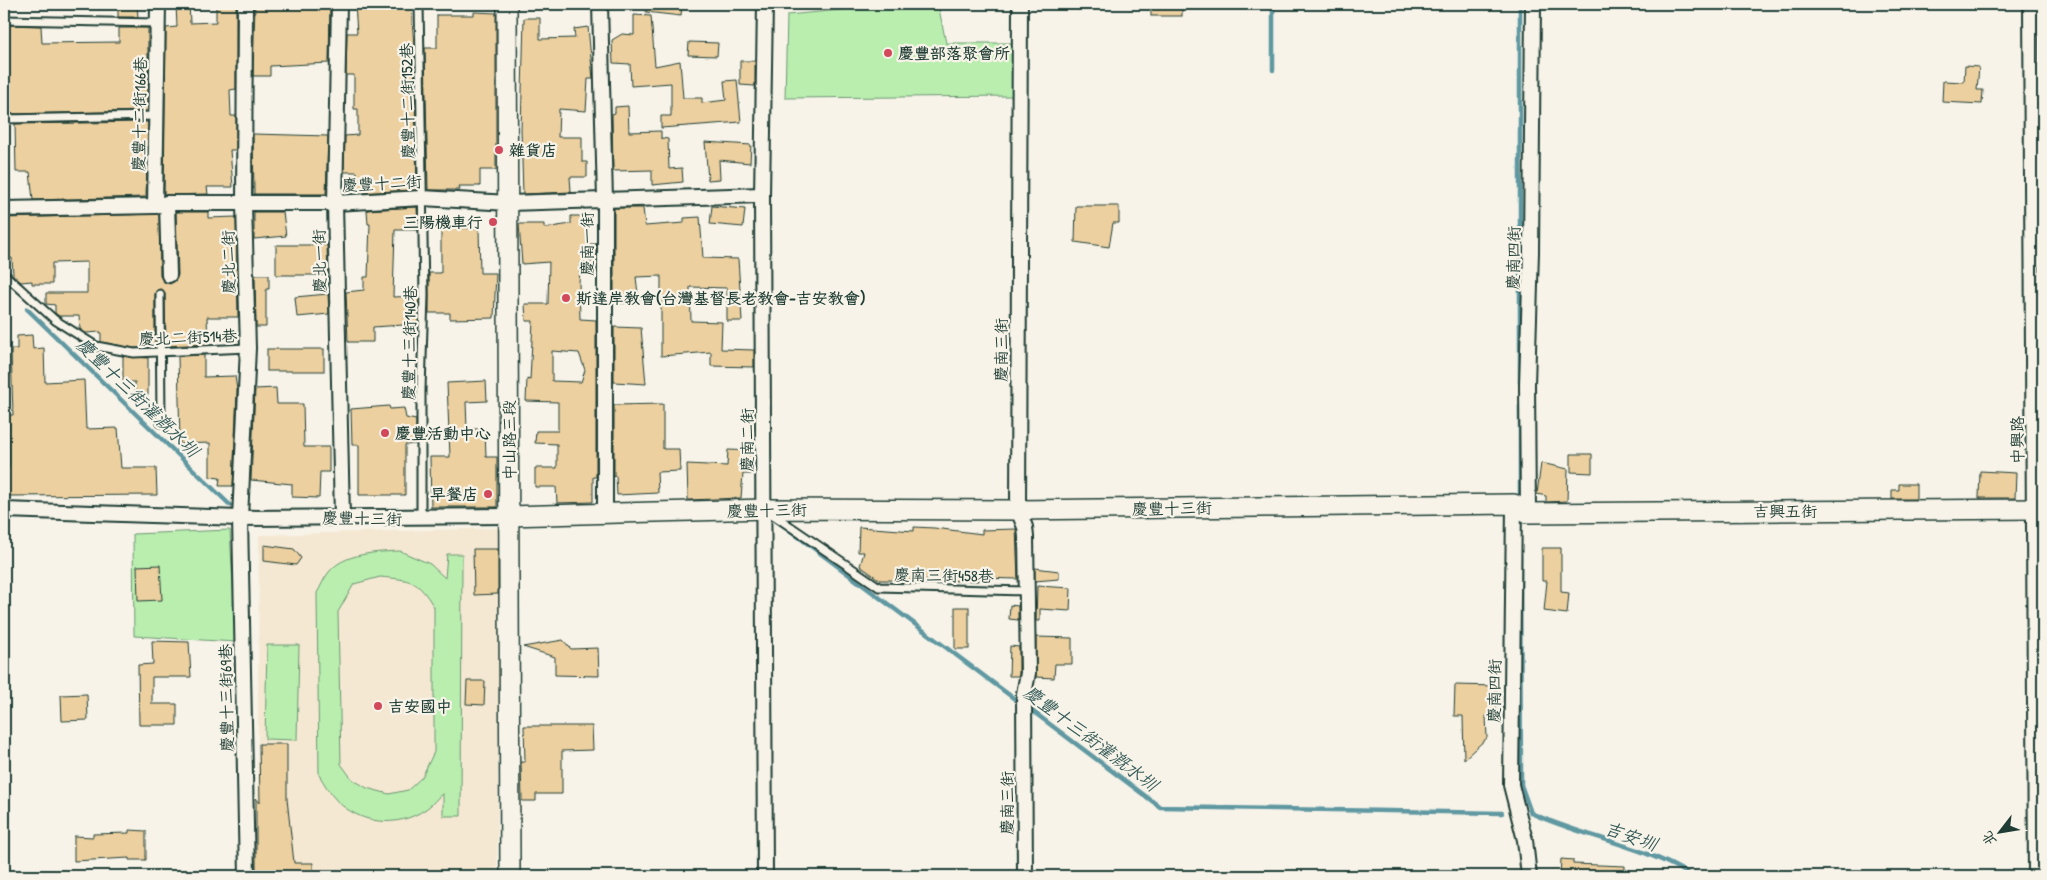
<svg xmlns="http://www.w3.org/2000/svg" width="2047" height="880" font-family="'Patrick Hand','LXGW WenKai TC',sans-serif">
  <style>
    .built { fill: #f4e8d2 }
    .green { fill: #b9eeaf; stroke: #6c9672; fill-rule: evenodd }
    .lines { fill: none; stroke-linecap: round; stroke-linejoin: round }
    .stream { stroke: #6098a2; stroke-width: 4.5 }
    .building { fill: #edd0a0; stroke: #1f3d34; fill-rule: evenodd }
    .lane-casing { stroke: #1f3d34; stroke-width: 11 }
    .street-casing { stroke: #1f3d34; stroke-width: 18 }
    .secondary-casing { stroke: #1f3d34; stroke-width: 22 }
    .lane { stroke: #f7f3e8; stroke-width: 7 }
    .street { stroke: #f7f3e8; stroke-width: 14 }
    .secondary { stroke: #f7f3e8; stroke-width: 19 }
    .poi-dot { fill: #d1495b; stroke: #f7f3e8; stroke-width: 2 }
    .labels { text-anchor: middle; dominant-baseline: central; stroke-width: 4.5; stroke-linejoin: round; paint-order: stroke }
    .poi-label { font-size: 16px; font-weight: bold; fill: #1f3d34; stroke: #f7f3e8; text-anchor: start }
    .street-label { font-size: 16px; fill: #1f3d34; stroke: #f7f3e8 }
    .water-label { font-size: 18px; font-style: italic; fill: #355b59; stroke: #f7f3e8 }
  </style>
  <rect width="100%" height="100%" fill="#f7f3e8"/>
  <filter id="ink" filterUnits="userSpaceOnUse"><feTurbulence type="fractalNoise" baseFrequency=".02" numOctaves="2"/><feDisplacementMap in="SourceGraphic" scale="10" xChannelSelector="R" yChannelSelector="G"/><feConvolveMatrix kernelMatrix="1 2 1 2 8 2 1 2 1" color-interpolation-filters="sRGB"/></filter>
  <g filter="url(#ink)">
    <polygon class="built" points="500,528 497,876 257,876 259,535"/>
    <g class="green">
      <polygon points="904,4 938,4 946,43 1014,43 1015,96 785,98 787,15"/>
      <polygon points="230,530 236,642 134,636 133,534"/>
      <path d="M400,551L430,564L445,578L447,554H462L461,816H443V793C437,798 432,805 426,809C397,829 361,824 337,801C330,794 324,783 319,775L317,593C321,586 324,578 329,572C344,553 377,552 400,551ZM380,577C411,580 417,579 434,607V752L422,777L408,790L389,794L367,788L352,779L341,764L338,612L354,584Z"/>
      <polygon points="267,645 299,645 297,740 265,739"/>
    </g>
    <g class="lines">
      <g class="stream">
        <polyline points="1273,4 1273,70"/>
        <polyline points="1520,4 1520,383"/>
        <polyline points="27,309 230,505"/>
        <polyline points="1520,406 1520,495"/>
        <polyline points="780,523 1020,703"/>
        <path d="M1520,555L1521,785L1531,813C1583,837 1643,845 1692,876"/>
        <polyline points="1027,707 1160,807 1502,813"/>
      </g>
    </g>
    <g class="building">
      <polygon points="176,4 189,4 190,23 216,22 216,6 236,5 236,89 230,90 231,116 236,116 236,150 230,150 233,187 207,187 208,194 164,195 166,28 177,27"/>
      <polygon points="255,4 330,4 329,63 270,66 270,76 253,76"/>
      <polygon points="355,4 411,4 414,47 417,190 357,193 357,172 344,172 345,136 358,135 358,109 354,109 354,75 346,75 347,33 357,33"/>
      <polygon points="647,4 682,4 681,16 646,12"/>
      <rect x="1151" y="4" width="31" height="12"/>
      <polygon points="137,5 138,17 118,17 118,6"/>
      <polygon points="474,12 496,13 496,170 480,170 480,186 459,186 460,190 428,190 425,48 437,48 437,15 474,15"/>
      <polygon points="634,15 651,16 655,66 680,61 683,98 702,98 702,103 726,100 724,81 737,80 741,122 661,128 661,116 671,116 671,83 631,86 630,64 613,63 612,40 622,34 634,35"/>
      <polygon points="524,18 540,18 540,39 575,38 574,29 588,27 593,79 588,79 586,111 559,109 558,137 582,137 582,162 587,162 587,177 570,177 571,192 523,194 521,129"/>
      <polygon points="6,25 41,26 42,43 119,42 119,28 148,28 148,111 9,114"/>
      <polygon points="689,42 718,43 717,56 688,55"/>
      <polygon points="740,61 755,61 755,86 740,85"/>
      <polygon points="1965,66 1979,67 1977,90 1983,90 1982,104 1942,102 1943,81 1964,82"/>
      <polygon points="628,106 629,132 661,131 661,138 668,139 669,169 682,168 683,182 652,185 652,170 613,171 612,114 615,113 615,107"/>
      <polygon points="148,122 146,197 33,200 30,172 16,172 15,124"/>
      <polygon points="253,134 328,136 326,194 254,194"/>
      <polygon points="705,142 751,145 750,163 719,160 720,179 708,180"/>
      <polygon points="712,206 745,209 743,227 710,224"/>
      <polygon points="1076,206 1119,206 1119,223 1113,223 1109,247 1075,242"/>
      <polygon points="417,207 418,230 395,230 393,297 419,296 418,327 403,328 403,325 373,327 373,342 348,342 346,292 364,290 364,277 368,277 370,224 368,224 367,210"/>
      <polygon points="614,208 643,208 645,226 684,223 684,218 700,217 703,258 738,259 742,321 727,321 727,288 690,287 691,321 722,322 721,349 754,350 754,367 711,366 711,352 661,356 661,276 636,277 639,303 614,303"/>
      <polygon points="176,212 208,212 208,218 236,217 238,317 207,317 208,344 166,346 165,294 160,289 155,294 155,347 134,348 101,342 101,332 86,333 80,329 79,316 59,316 55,313 55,305 46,304 46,293 87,293 87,262 52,263 52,284 32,284 32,281 21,282 13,275 12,258 4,259 4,218 159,214 160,276 164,282 170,284 176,280 178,275"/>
      <polygon points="254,212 283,212 286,236 254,239"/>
      <path d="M571,216H587V244H596V262H581L579,282L580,319L596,320V477H593V502L557,503L556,487H535V468H557V444L535,443L536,431H558V402L526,401L527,379L530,380L533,321H526L525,304H548L549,262L522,264L519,224H544V228L571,224ZM552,351L579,353L585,370L581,382L552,381Z"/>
      <polygon points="441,228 479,228 480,273 496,273 494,318 450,319 450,313 429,313 429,273 441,273"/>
      <polygon points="276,245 327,245 328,275 276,275"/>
      <polygon points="255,275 269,275 269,289 266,289 266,327 256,327"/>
      <polygon points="328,294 329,314 297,317 295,297"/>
      <polygon points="614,327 641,328 646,384 614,382"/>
      <polygon points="32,335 33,349 44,348 45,382 84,380 86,429 118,428 121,468 156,468 157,495 7,496 7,468 9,468 9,415 13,415 11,349 17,349 17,336"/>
      <rect x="267" y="349" width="57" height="22"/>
      <polygon points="204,355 204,377 235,376 237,390 233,486 219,486 220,478 210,477 210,443 180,444 178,356"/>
      <polygon points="123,356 148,358 148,395 135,395 135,382 123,382"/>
      <polygon points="486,381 487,401 466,402 467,429 485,429 486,457 497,457 497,507 431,507 430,457 450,457 447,383"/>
      <polygon points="276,388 277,404 303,404 304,447 329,447 329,472 320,472 319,498 292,497 292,484 251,480 255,389"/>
      <polygon points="663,404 663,449 679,449 680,471 657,472 658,493 617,495 616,476 614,476 614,405"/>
      <polygon points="389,406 390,409 404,408 406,418 416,420 416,444 405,445 405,495 359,495 359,445 352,445 351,409"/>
      <polygon points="728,450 754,451 754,474 743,474 741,498 688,500 687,464 727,466"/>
      <polygon points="1571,454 1592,454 1592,473 1571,472"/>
      <polygon points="1541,463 1568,469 1567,501 1546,502 1546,496 1537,494"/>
      <polygon points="1980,471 2016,473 2015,498 1979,498"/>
      <polygon points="1899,484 1916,484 1916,499 1892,499 1892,490 1899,490"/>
      <polygon points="859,527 914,531 914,527 934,528 982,534 982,530 1016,529 1018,579 978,578 978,581 880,580 860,566 864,552 858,552"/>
      <polygon points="264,545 294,549 301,558 296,565 264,561"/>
      <polygon points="1542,548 1561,548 1561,592 1569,593 1567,614 1544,611 1547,581 1542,581"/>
      <polygon points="473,549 498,549 498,594 474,595"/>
      <polygon points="160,565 162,600 138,601 137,566"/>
      <polygon points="1035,568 1059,571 1059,579 1035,581"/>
      <polygon points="1037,586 1071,588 1070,611 1040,609 1040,621 1036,621"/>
      <polygon points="1010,605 1018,606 1018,620 1009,619"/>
      <rect x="955" y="607" width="14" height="42"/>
      <polygon points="1036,637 1072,638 1072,664 1055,664 1054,678 1036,677"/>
      <polygon points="563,640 571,649 598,648 599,676 555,675 555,657 523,647"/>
      <polygon points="152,641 189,642 191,677 152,677 152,704 177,704 177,725 139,725 138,665 153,664"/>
      <polygon points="1010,646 1019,647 1019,676 1009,676"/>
      <polygon points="467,681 485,681 484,705 466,704"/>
      <polygon points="1455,685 1496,686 1496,716 1486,716 1487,738 1464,759 1463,716 1454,716"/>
      <polygon points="87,694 88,720 62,721 61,695"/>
      <polygon points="524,726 592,726 593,750 562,751 562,794 536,794 536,801 522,801 521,762 525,762"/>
      <polygon points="259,744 287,744 287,799 294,863 313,863 313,876 256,876 256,798 260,803"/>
      <polygon points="129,830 146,831 146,860 129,860 129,858 74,861 74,836 93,837 93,834 129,833"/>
      <polygon points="1561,859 1573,860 1573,864 1625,866 1625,876 1560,876"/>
    </g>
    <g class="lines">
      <g class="lane-casing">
        <g id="lane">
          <polyline points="419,4 424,295 421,390 421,518"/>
          <polyline points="4,20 157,23"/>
          <polyline points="4,119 157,116"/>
          <polyline points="4,274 55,320 96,346 134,353 248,348"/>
          <polyline points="160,294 161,423"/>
          <polyline points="772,514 879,587 1026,591"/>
        </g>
      </g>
      <g class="street-casing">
        <g id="street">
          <polyline points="245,4 244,205 248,348 240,518 247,876"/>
          <polyline points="339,4 335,203 342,517"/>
          <polyline points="600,4 605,200 605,515"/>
          <polyline points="1020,4 1018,510 1025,527 1026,537 1028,673 1024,694 1025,876"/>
          <polyline points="2031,4 2036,876"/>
          <polyline points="167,203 169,275"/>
          <polyline points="155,206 158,4"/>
          <polyline points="4,209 155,206 167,203 335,203 422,198 509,203 762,195"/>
          <polyline points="1514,504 1511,785 1525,840 1529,876"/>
          <polyline points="4,510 240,518 508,516"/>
          <polyline points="1528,513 1527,384 1531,252 1533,4"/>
          <polyline points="765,876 762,195 765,4"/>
        </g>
      </g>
      <g class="secondary-casing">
        <g id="secondary">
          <polyline points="507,4 510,876"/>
          <polyline points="508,516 765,509 1018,510 1514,504 1528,513 2043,509"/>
        </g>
      </g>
      <use href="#lane" class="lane"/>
      <use href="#street" class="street"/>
      <use href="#secondary" class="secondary"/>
    </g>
  </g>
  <g class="poi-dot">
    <circle cx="888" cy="53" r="5"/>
    <circle cx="499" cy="150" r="5"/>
    <circle cx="493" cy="222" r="5"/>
    <circle cx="566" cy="298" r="5"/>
    <circle cx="385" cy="433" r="5"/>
    <circle cx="488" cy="494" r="5"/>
    <circle cx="378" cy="706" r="5"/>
  </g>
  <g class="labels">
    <g class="poi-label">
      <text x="898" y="53">慶豐部落聚會所</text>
      <text x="509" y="150">雜貨店</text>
      <text x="483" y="222" text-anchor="end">三陽機車行</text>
      <text x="576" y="298">斯達岸教會(台灣基督長老教會-吉安教會)</text>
      <text x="395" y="433">慶豐活動中心</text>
      <text x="478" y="494" text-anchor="end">早餐店</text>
      <text x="388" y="706">吉安國中</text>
    </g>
    <g class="street-label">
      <text transform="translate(407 101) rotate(-91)">慶豐十二街152巷</text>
      <text transform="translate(139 114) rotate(-89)">慶豐十二街166巷</text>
      <text transform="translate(382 183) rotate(-3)">慶豐十二街</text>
      <text transform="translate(587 244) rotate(-90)">慶南一街</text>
      <text transform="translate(1513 258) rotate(-89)">慶南四街</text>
      <text transform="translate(319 261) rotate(-91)">慶北一街</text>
      <text transform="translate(228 262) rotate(-91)">慶北二街</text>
      <text transform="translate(188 337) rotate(-2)">慶北二街514巷</text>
      <text transform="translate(409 343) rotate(-89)">慶豐十三街140巷</text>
      <text transform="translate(1001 350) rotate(-90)">慶南三街</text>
      <text transform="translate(509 440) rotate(-90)">中山路三段</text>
      <text transform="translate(747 440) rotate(-90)">慶南二街</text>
      <text transform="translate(2017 440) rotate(-90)">中興路</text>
      <text transform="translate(1172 508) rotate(-1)">慶豐十三街</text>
      <text transform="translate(767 510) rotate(-1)">慶豐十三街</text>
      <text x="1785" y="511">吉興五街</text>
      <text transform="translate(362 518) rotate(1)">慶豐十三街</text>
      <text transform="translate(944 575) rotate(1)">慶南三街458巷</text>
      <text transform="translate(1494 691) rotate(-89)">慶南四街</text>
      <text transform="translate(226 698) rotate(-91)">慶豐十三街69巷</text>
      <text transform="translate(1007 803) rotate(-90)">慶南三街</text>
    </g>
    <g class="water-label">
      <text transform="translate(138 397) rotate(44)">慶豐十三街灌溉水圳</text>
      <text transform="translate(1091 738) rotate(37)">慶豐十三街灌溉水圳</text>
      <text transform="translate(1631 836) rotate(19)">吉安圳</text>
    </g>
  </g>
  <rect width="2047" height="880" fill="none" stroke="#f7f3e8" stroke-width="20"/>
  <rect x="10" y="10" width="2027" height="860" fill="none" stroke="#1f3d34" stroke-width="2" filter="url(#ink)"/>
  <g transform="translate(2000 832) rotate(239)" stroke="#f7f3e8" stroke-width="4" paint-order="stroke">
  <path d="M0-4L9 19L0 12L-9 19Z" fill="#1f3d34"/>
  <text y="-8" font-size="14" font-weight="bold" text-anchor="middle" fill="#1f3d34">北</text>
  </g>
</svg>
